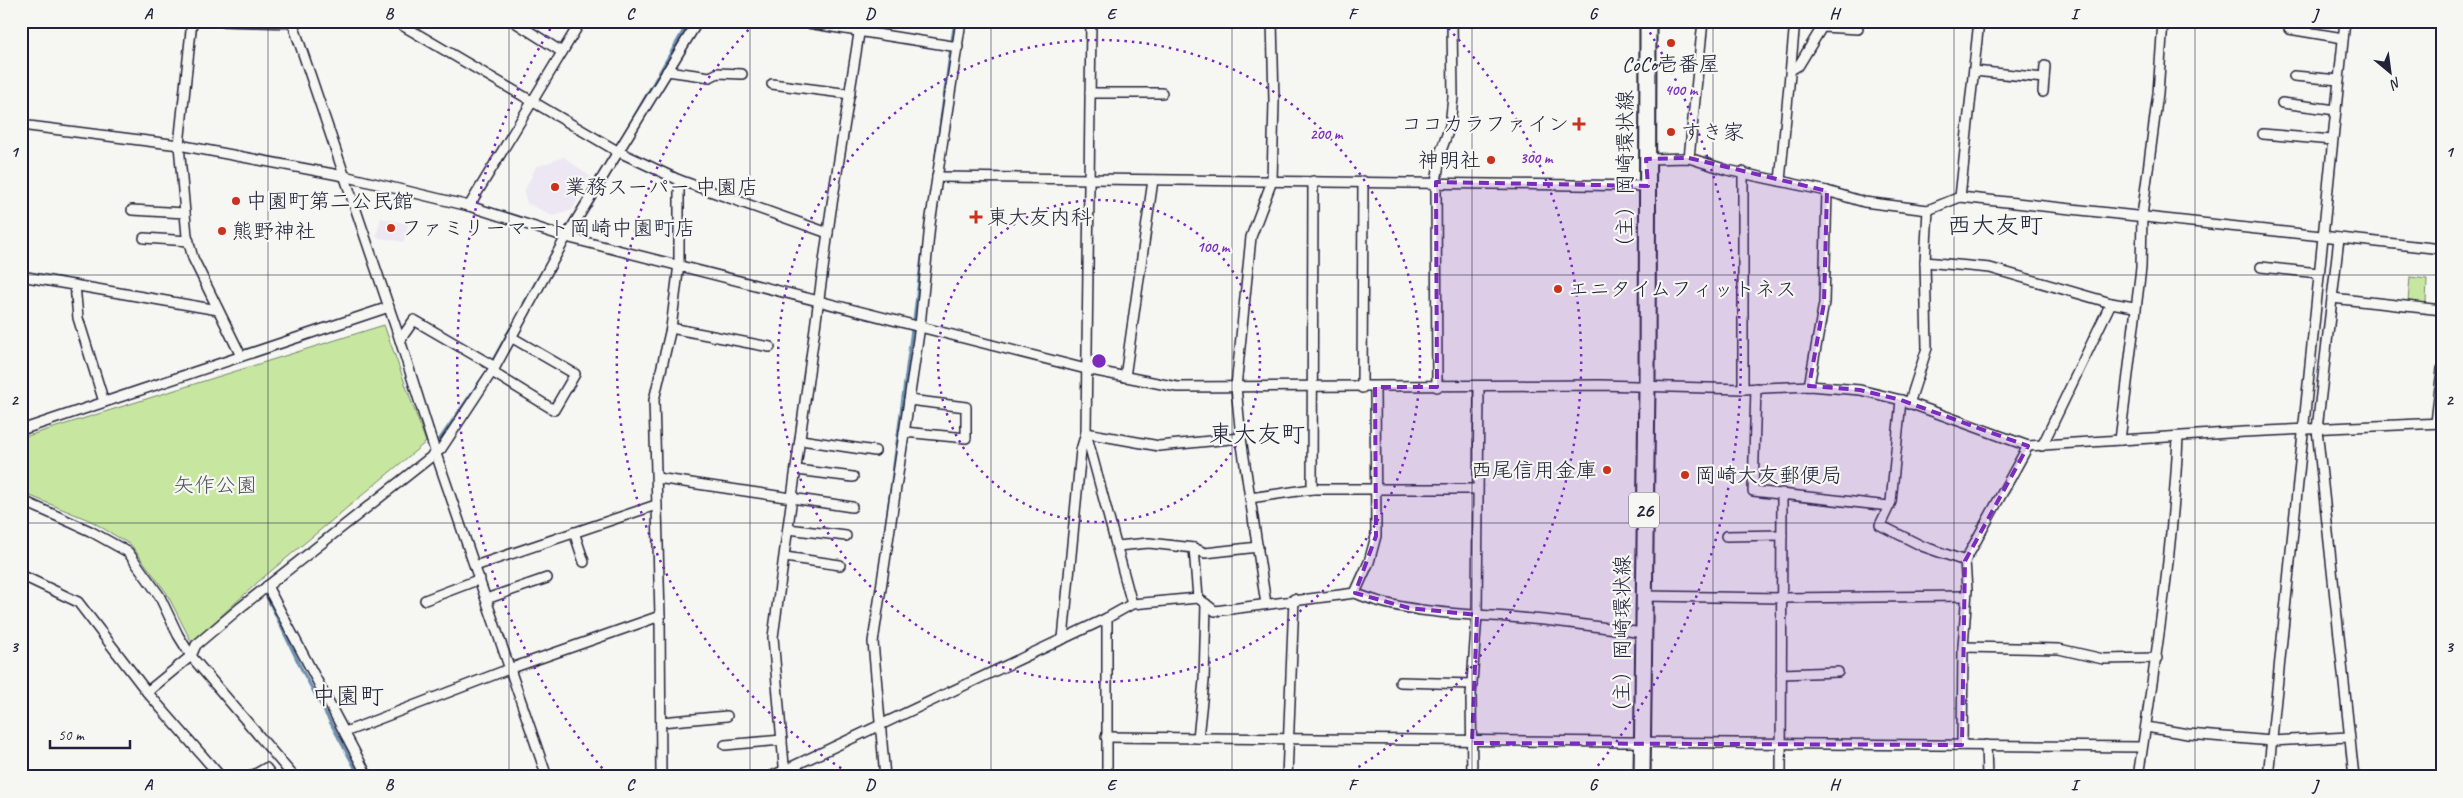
<svg xmlns="http://www.w3.org/2000/svg" width="2463" height="798" font-family="Caveat,'Klee One',sans-serif">
  <style>
    .built { fill: #ece7f3 }
    .green { fill: #c7e7a0; stroke: #74846e }
    .lines { fill: none; stroke-linecap: round; stroke-linejoin: round }
    .stream { stroke: #6c90b0; stroke-width: 3 }
    .street-casing { stroke: #22223b; stroke-width: 12 }
    .primary-casing { stroke: #22223b; stroke-width: 19 }
    .street { stroke: #f6f6f2; stroke-width: 9 }
    .primary { stroke: #f6f6f2; stroke-width: 15 }
    .marked { fill: #7b2cbf; fill-opacity: 0.2; stroke: #7b2cbf; stroke-width: 4; stroke-dasharray: 10 6; stroke-linejoin: round }
    .grid { fill: none; stroke: #22223b; stroke-width: 1; stroke-opacity: 0.55 }
    .ring { fill: none; stroke: #7b2cbf; stroke-width: 2.5; stroke-dasharray: 2.5 5 }
    .poi-dot { fill: #c8321e; stroke: #f6f6f2; stroke-width: 2 }
    .labels { text-anchor: middle; dominant-baseline: central; stroke-width: 4.5; stroke-linejoin: round; paint-order: stroke }
    .shield { fill: #f6f6f2; stroke: #626272; stroke-width: 1 }
    .shield-label { font-size: 20px; font-weight: bold; fill: #22223b }
    .poi-label { font-size: 21px; fill: #22223b; stroke: #f6f6f2; text-anchor: start }
    .street-label { font-size: 21px; fill: #22223b; stroke: #f6f6f2 }
    .park-label { font-size: 21px; fill: #4b5354; stroke: #f6f6f2 }
    .quarter-label { font-size: 24px; fill: #22223b; stroke: #f6f6f2 }
    .centre { fill: #7b2cbf; stroke: #f6f6f2; stroke-width: 2.5 }
    .ring-label { font-size: 15px; text-anchor: middle; font-weight: bold; fill: #7b2cbf; stroke: #f6f6f2; stroke-width: 4.5; stroke-linejoin: round; paint-order: stroke }
    .neatline { fill: none; stroke: #22223b; stroke-width: 2 }
    .grid-label { font-size: 16px; text-anchor: middle; font-weight: bold; fill: #22223b }
  </style>
  <rect width="100%" height="100%" fill="#f6f6f2"/>
  <filter id="ink" filterUnits="userSpaceOnUse"><feTurbulence type="fractalNoise" baseFrequency=".02" numOctaves="2"/><feDisplacementMap in="SourceGraphic" scale="10" xChannelSelector="R" yChannelSelector="G"/><feConvolveMatrix kernelMatrix="1 2 1 2 8 2 1 2 1" color-interpolation-filters="sRGB"/></filter>
  <g filter="url(#ink)">
    <g class="built">
      <polygon points="564,157 591,177 572,210 553,216 527,203 524,192 536,167"/>
      <polygon points="381,218 408,224 404,242 376,237"/>
    </g>
    <g class="green">
      <polygon points="2410,277 2427,279 2426,303 2408,302"/>
      <polygon points="384,325 426,442 259,581 192,643 166,592 131,545 91,521 21,492 21,438"/>
    </g>
    <g class="lines">
      <g class="stream">
        <polyline points="952,40 955,21"/>
        <polyline points="622,138 689,21"/>
        <polyline points="935,162 951,47"/>
        <polyline points="524,303 540,275"/>
        <polyline points="914,319 922,256"/>
        <polyline points="493,360 510,329"/>
        <polyline points="439,440 485,374"/>
        <polyline points="885,533 912,329"/>
        <polyline points="267,597 302,670 360,777"/>
      </g>
      <g class="street-casing">
        <g id="street">
          <polyline points="192,21 179,145 187,236 193,258 241,356"/>
          <polyline points="219,21 293,23"/>
          <polyline points="292,21 400,340 436,454 547,777"/>
          <polyline points="395,21 617,151 679,180 828,233"/>
          <polyline points="513,21 562,52"/>
          <polyline points="795,21 958,47"/>
          <polyline points="2289,29 2343,38"/>
          <polyline points="1792,69 1799,65 1822,27 1858,29"/>
          <polyline points="667,71 710,77 718,73 742,74"/>
          <polyline points="1974,71 2044,78"/>
          <polyline points="2294,76 2339,80"/>
          <polyline points="772,84 850,94"/>
          <polyline points="2043,92 2045,66"/>
          <polyline points="1090,93 1162,93"/>
          <polyline points="2282,103 2336,110"/>
          <polyline points="21,125 179,145 344,176 469,206 566,237 1086,369 1177,387 1600,385 1743,389 1809,386 1860,390 1901,400 2028,446 2244,432 2442,423"/>
          <polyline points="2263,134 2332,140"/>
          <polyline points="1689,158 1703,21"/>
          <polyline points="1646,159 1689,158 1727,170 1827,191 1864,202 1928,210 1960,197 2442,249"/>
          <polyline points="1743,172 1743,389"/>
          <polyline points="937,177 1648,186"/>
          <polyline points="1780,181 1795,21"/>
          <polyline points="1960,197 1979,21"/>
          <polyline points="469,206 581,21"/>
          <polyline points="132,210 185,213"/>
          <polyline points="144,238 189,241"/>
          <polyline points="2339,238 2317,429 2354,777"/>
          <polyline points="1925,262 1990,268 2111,303 2134,307"/>
          <polyline points="2261,267 2319,273"/>
          <polyline points="21,276 218,310"/>
          <polyline points="75,285 78,318 104,402"/>
          <polyline points="2332,298 2442,310"/>
          <polyline points="671,328 770,347"/>
          <polyline points="400,340 414,320 495,367"/>
          <polyline points="492,372 554,410 575,374 511,337"/>
          <polyline points="1125,377 1153,180"/>
          <polyline points="1809,386 1824,303 1827,191"/>
          <polyline points="1437,387 1436,182 1441,151 1450,126 1453,97 1452,21"/>
          <polyline points="1362,388 1363,181"/>
          <polyline points="1756,388 1753,491 1889,506"/>
          <polyline points="1901,400 1891,502 1880,525 1922,546 1965,561"/>
          <polyline points="1909,404 1927,348 1925,262 1928,210"/>
          <polyline points="2436,423 2442,369"/>
          <polyline points="21,430 389,307"/>
          <polyline points="904,432 966,438 966,407 909,400"/>
          <polyline points="1086,433 1132,604"/>
          <polyline points="1086,433 1159,446 1241,438"/>
          <polyline points="801,440 875,451"/>
          <polyline points="2120,440 2141,268 2142,216 2158,93 2163,21"/>
          <polyline points="2042,446 2111,303"/>
          <polyline points="797,470 853,477"/>
          <polyline points="657,478 852,507"/>
          <polyline points="1312,489 1313,181"/>
          <polyline points="1250,498 1312,489 1477,489"/>
          <polyline points="21,500 90,531 128,552 159,595 178,635 191,656 294,777"/>
          <polyline points="788,529 846,536"/>
          <polyline points="574,532 584,562"/>
          <polyline points="1726,536 1782,535"/>
          <polyline points="1117,546 1149,543 1194,548 1205,553 1258,547"/>
          <polyline points="1194,548 1198,598"/>
          <polyline points="785,557 840,565"/>
          <polyline points="475,566 656,505"/>
          <polyline points="21,575 78,602 147,692 221,777"/>
          <polyline points="267,586 368,777"/>
          <polyline points="1355,593 1369,562 1376,536 1375,387"/>
          <polyline points="1643,596 1782,598 1966,596"/>
          <polyline points="486,599 547,578"/>
          <polyline points="425,600 480,579"/>
          <polyline points="1266,604 1241,438 1236,387 1251,237 1272,181 1274,101 1272,21"/>
          <polyline points="1063,639 1081,450 1086,433 1091,21"/>
          <polyline points="1963,647 2059,649 2103,659 2157,658"/>
          <polyline points="1781,674 1838,672"/>
          <polyline points="1400,682 1472,684"/>
          <polyline points="147,692 191,656 196,645 241,607 441,449 495,367 566,237 698,21"/>
          <polyline points="661,722 727,716"/>
          <polyline points="2146,727 2188,734 2272,741 2349,737"/>
          <polyline points="345,732 509,669 660,616"/>
          <polyline points="1106,737 2142,747"/>
          <polyline points="1198,738 1204,681 1206,604"/>
          <polyline points="725,745 782,740"/>
          <polyline points="1962,745 1963,647 1967,590 1965,561 2028,446"/>
          <polyline points="1986,745 1987,777"/>
          <polyline points="250,777 266,768 273,777"/>
          <polyline points="661,777 660,616 654,400 671,328 679,264 679,180"/>
          <path d="M770,777L1107,618L1132,604L1198,598L1215,611L1355,593C1403,614 1469,614 1521,618C1562,621 1602,627 1642,633"/>
          <polyline points="785,777 773,637 831,210 861,21"/>
          <polyline points="885,777 873,642 920,326 930,224 961,21"/>
          <polyline points="1107,777 1107,618"/>
          <polyline points="1287,777 1294,599"/>
          <polyline points="1472,777 1471,696 1477,615 1479,387"/>
          <polyline points="1781,777 1782,493"/>
          <path d="M2138,777C2155,664 2173,551 2178,437"/>
          <polyline points="2268,777 2345,21"/>
        </g>
      </g>
      <g class="primary-casing">
        <polyline id="primary" points="1642,777 1647,386 1648,21"/>
      </g>
      <use href="#street" class="street"/>
      <use href="#primary" class="primary"/>
    </g>
  </g>
  <path class="marked" d="M1689,158L1827,191L1824,303L1809,386L1860,390L1901,400L2028,446L1965,561L1962,745L1472,743L1477,615L1409,608L1355,593L1376,536L1375,387H1437L1436,182L1648,186L1646,159Z"/>
  <path class="grid" d="M268,21V777M509,21V777M750,21V777M991,21V777M1232,21V777M1472,21V777M1713,21V777M1954,21V777M2195,21V777M21,275H2442M21,523H2442"/>
  <g class="ring">
    <circle cx="1099" cy="361" r="161"/>
    <circle cx="1099" cy="361" r="321"/>
    <path d="M854 776A482 482 0 0 1 755 23M1443 23A482 482 0 0 1 1344 776"/>
    <path d="M607 774A642 642 0 0 1 552 26M1646 26A642 642 0 0 1 1591 774"/>
  </g>
  <g class="poi-dot">
    <circle cx="1671" cy="43" r="5"/>
    <path d="M1576.5 116.5h5v5h5v5h-5v5h-5v-5h-5v-5h5z"/>
    <circle cx="1671" cy="132" r="5"/>
    <circle cx="1491" cy="160" r="5"/>
    <circle cx="555" cy="187" r="5"/>
    <circle cx="236" cy="201" r="5"/>
    <path d="M973.5 209.5h5v5h5v5h-5v5h-5v-5h-5v-5h5z"/>
    <circle cx="391" cy="228" r="5"/>
    <circle cx="222" cy="231" r="5"/>
    <circle cx="1558" cy="289" r="5"/>
    <circle cx="1607" cy="470" r="5"/>
    <circle cx="1685" cy="475" r="5"/>
  </g>
  <g class="labels">
    <rect class="shield" x="1629" y="492.5" width="30" height="35" rx="4"/>
    <g class="shield-label">
      <text x="1644" y="510">26</text>
    </g>
    <g class="poi-label">
      <text x="1671" y="64" text-anchor="middle">CoCo壱番屋</text>
      <text x="1569" y="124" text-anchor="end">ココカラファイン</text>
      <text x="1681" y="132">すき家</text>
      <text x="1481" y="160" text-anchor="end">神明社</text>
      <text x="565" y="187">業務スーパー 中園店</text>
      <text x="246" y="201">中園町第二公民館</text>
      <text x="987" y="217">東大友内科</text>
      <text x="401" y="228">ファミリーマート岡崎中園町店</text>
      <text x="232" y="231">熊野神社</text>
      <text x="1568" y="289">エニタイムフィットネス</text>
      <text x="1597" y="470" text-anchor="end">西尾信用金庫</text>
      <text x="1695" y="475">岡崎大友郵便局</text>
    </g>
    <g class="street-label">
      <text transform="translate(1625 174) rotate(-90)">（主）岡崎環状線</text>
      <text transform="translate(1622 639) rotate(-90)">（主）岡崎環状線</text>
    </g>
    <g class="park-label">
      <text x="215" y="485">矢作公園</text>
    </g>
    <g class="quarter-label">
      <text x="1995" y="225">西大友町</text>
      <text x="1257" y="434">東大友町</text>
      <text x="348" y="696">中園町</text>
    </g>
  </g>
  <circle cx="1099" cy="361" r="8" class="centre"/>
  <g class="ring-label">
    <text x="1681" y="95">400 m</text>
    <text x="1326" y="139">200 m</text>
    <text x="1536" y="163">300 m</text>
    <text x="1213" y="252">100 m</text>
  </g>
  <rect width="2463" height="798" fill="none" stroke="#f6f6f2" stroke-width="55"/>
  <g transform="translate(2390 72) rotate(151)" stroke="#f6f6f2" stroke-width="4" paint-order="stroke">
  <path d="M0-4L9 19L0 12L-9 19Z" fill="#22223b"/>
  <text y="-8" font-size="14" font-weight="bold" text-anchor="middle" fill="#22223b">N</text>
  </g>
  <path d="M50 740v8h80v-8" fill="none" stroke="#22223b" stroke-width="2.5"/>
  <text x="58" y="740" font-size="15" fill="#22223b" stroke="#f6f6f2" stroke-width="4" paint-order="stroke">50 m</text>
  <rect x="28" y="28" width="2408" height="742" class="neatline"/>
  <g class="grid-label">
    <text x="148" y="19">A</text>
    <text x="389" y="19">B</text>
    <text x="630" y="19">C</text>
    <text x="870" y="19">D</text>
    <text x="1111" y="19">E</text>
    <text x="1352" y="19">F</text>
    <text x="1593" y="19">G</text>
    <text x="1834" y="19">H</text>
    <text x="2074" y="19">I</text>
    <text x="2315" y="19">J</text>
    <text x="14" y="157">1</text>
    <text x="2449" y="157">1</text>
    <text x="14" y="405">2</text>
    <text x="2449" y="405">2</text>
    <text x="14" y="652">3</text>
    <text x="2449" y="652">3</text>
    <text x="148" y="790">A</text>
    <text x="389" y="790">B</text>
    <text x="630" y="790">C</text>
    <text x="870" y="790">D</text>
    <text x="1111" y="790">E</text>
    <text x="1352" y="790">F</text>
    <text x="1593" y="790">G</text>
    <text x="1834" y="790">H</text>
    <text x="2074" y="790">I</text>
    <text x="2315" y="790">J</text>
  </g>
</svg>
